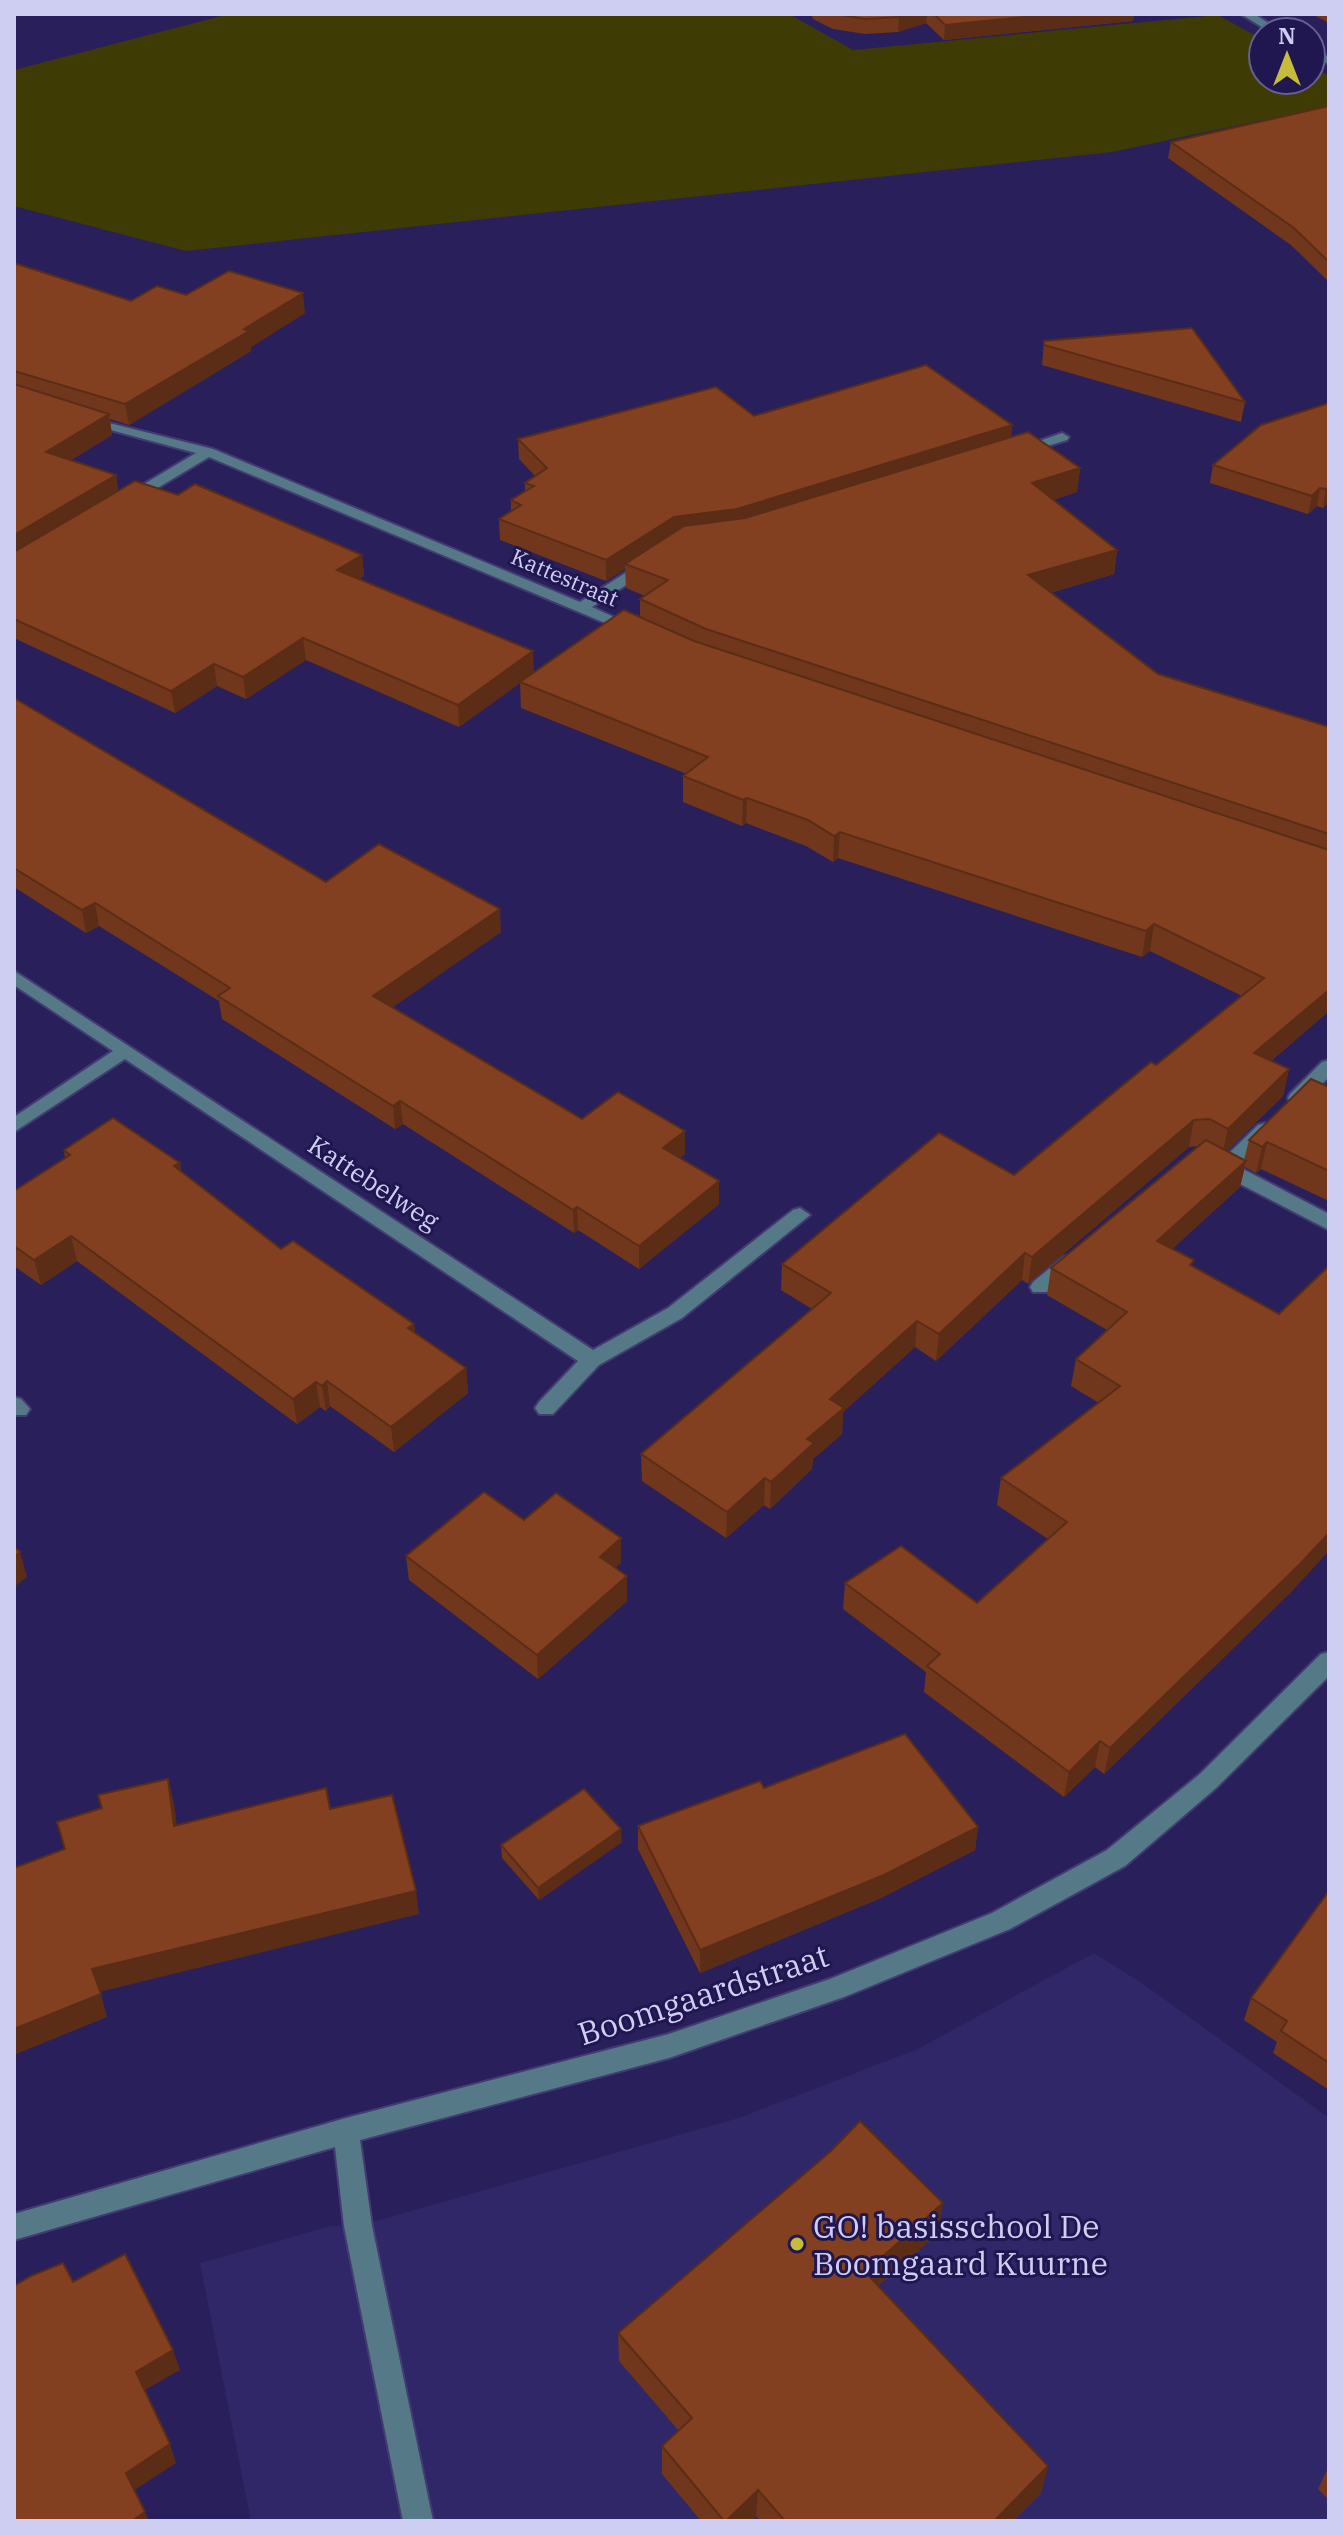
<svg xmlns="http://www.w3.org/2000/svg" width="1343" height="2535" font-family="'IBM Plex Serif',serif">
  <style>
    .built { fill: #302769 }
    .green { fill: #3f3b05 }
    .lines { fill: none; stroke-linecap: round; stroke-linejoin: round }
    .minor-casing { stroke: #433c73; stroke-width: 4 }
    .minor { fill: #567988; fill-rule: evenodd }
    .wall { fill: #70371c }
    .shaded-wall { fill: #5b2d16 }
    .building { fill: #824020; stroke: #5b2d16; stroke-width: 2 }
    .poi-dot { fill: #c6bc3c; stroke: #201650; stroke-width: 3 }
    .labels { text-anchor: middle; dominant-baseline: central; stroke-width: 6; stroke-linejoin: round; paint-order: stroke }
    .far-street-label { font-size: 22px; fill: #cecef3; stroke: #201650 }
    .street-label { font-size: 26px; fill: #cecef3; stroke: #201650 }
    .near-street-label { font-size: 32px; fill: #cecef3; stroke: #201650 }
    .near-poi-label { font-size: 32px; fill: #cecef3; stroke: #201650; text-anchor: start }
  </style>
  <rect width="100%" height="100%" fill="#29205b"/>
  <polygon class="built" points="1094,1953 1146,1986 1329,2118 1329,2521 251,2521 200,2263 331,2226 358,2226 739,2118 918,2049"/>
  <polygon class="green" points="229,14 789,14 853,50 1218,15 1263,40 1263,80 1311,80 1311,66 1329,76 1329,106 1112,152 186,251 14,206 14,70"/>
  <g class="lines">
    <g class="minor-casing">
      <g id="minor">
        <polygon points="1241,14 1254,14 1283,32 1270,32"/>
        <polygon points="1311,48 1329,57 1329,64 1311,55"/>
        <polygon points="81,416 213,449 580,602 644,561 654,561 654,567 592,607 642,630 639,633 629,633 209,457 134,502 124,502 124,496 196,453 81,422"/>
        <polygon points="1062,433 1069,437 1067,440 1018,455 1011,451"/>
        <polygon points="14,971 593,1350 668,1308 793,1210 800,1208 810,1215 682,1318 599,1365 553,1414 539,1414 535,1408 539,1402 578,1361 125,1059 14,1132 14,1117 113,1051 14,985"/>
        <polygon points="1329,1060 1329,1077 1304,1102 1290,1102 1288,1098 1290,1094 1322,1062"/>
        <polygon points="1265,1123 1274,1129 1239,1167 1329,1214 1329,1230 1213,1170 1210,1165 1213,1160 1223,1159 1258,1125"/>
        <polygon points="1070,1255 1080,1262 1077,1267 1047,1292 1033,1292 1030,1287 1033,1282 1063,1257"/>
        <polygon points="14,1397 21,1399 30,1409 26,1415 14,1415"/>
        <polygon points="1329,1652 1329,1676 1216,1788 1125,1866 1010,1929 844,1997 669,2058 360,2140 372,2226 433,2521 403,2521 344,2226 335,2147 14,2240 14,2214 346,2118 669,2034 830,1979 992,1913 1107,1850 1200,1774 1321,1654"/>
      </g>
    </g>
    <use href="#minor" class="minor"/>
  </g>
  <g class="wall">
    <polygon points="811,14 1138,14 1134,14 1133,21 944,40 926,23 898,32 865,34 833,29 813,19"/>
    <polygon points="1312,14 1329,14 1329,23"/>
    <polygon points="1329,106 1329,282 1291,245 1168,158 1171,142"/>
    <polygon points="14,263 131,301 186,295 305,313 251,347 251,351 129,425 110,419 112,435 71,460 116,475 118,491 362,555 364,576 359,579 534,673 640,617 640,599 645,596 626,588 625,569 606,581 500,540 499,519 511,511 511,500 525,491 525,483 535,476 519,459 518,439 754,416 1012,425 1011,437 1080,468 1077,492 1053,500 1117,550 1114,574 1050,593 1158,674 1329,727 1329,1011 1271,1061 1289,1069 1283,1096 1227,1151 1244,1160 1249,1140 1329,1087 1329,1201 1261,1169 1256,1173 1245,1167 1240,1187 1172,1249 1193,1267 1293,1590 1104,1774 1095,1767 1064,1797 924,1692 926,1672 843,1609 845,1583 977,1603 1048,1539 997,1505 1001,1478 1099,1403 1071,1386 1076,1359 1107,1330 1047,1295 1051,1268 1198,1146 1189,1147 1028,1284 1022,1280 936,1361 915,1347 843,1412 842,1434 813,1459 812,1469 770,1509 764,1505 726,1538 642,1481 641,1454 812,1309 781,1290 782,1264 1014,1175 1156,1065 1242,996 1150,951 1142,957 838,858 833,862 806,846 746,823 742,826 683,802 683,776 687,774 521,708 520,683 459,727 306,660 246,699 217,686 175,713 14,638"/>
    <polygon points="1044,341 1245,402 1241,422 1042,365"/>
    <polygon points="1329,403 1329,502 1323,508 1317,506 1308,514 1210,483 1213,465"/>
    <polygon points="14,698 326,882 501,932 392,1007 582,1119 685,1154 679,1158 719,1204 639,1269 578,1230 574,1233 403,1124 395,1129 222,1019 219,1001 99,926 86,933 14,887"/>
    <polygon points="64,1150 182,1172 281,1249 414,1324 415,1333 466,1368 468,1393 394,1452 330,1406 326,1411 320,1407 297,1424 77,1261 41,1285 14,1266 14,1191 65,1158"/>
    <polygon points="524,1520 621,1538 621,1563 615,1568 627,1601 538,1679 409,1580 406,1556"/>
    <polygon points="764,1788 978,1827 975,1850 881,1898 700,1973 638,1849 638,1826"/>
    <polygon points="622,1842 539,1900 502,1858 501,1845"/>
    <polygon points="1329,1891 1329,2090 1273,2053 1277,2042 1244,2020 1251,1998"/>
    <polygon points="938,2233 878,2286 1048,2466 1041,2493 1013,2521 760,2521 756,2516 751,2521 701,2521 662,2474 662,2446 679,2431 619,2361 618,2333"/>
    <polygon points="1329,2466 1329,2500 1318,2489"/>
  </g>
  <g class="shaded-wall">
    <polygon points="907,14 927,14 926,23 898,32 899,17"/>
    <polygon points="1053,14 1138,14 1134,14 1133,21 944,40 945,25"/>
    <polygon points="303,293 305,313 251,347 251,351 129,425 125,404"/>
    <polygon points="109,414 112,435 50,472 46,452"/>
    <polygon points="1012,425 1010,445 625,564 625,569 606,581 606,560 674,517"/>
    <polygon points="1080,468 1077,492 1029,507 1032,483"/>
    <polygon points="116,475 119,496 14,558 14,535"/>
    <polygon points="1329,487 1329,502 1323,508 1326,489"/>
    <polygon points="1320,488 1317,506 1308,514 1312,496"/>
    <polygon points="1117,550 1114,574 1025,600 1028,575"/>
    <polygon points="362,555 364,576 339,592 337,570"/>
    <polygon points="303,638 306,660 246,699 243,677"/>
    <polygon points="533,651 534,673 459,727 458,705"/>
    <polygon points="214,664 217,686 175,713 171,691"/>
    <polygon points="747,798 746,823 742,826 743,800"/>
    <polygon points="840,832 838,858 833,862 834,836"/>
    <polygon points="95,903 99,926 86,933 82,910"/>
    <polygon points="500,909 501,932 376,1019 373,996"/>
    <polygon points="1154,924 1150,951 1142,957 1146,931"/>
    <polygon points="1329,990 1329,1011 1249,1079 1254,1053"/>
    <polygon points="1289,1069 1283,1096 1222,1155 1228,1129"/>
    <polygon points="400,1101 403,1124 395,1129 393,1106"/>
    <polygon points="1194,1120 1189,1147 1028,1284 1032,1257"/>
    <polygon points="685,1131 685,1154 663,1171 663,1148"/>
    <polygon points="1267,1142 1261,1169 1256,1173 1262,1147"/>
    <polygon points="1246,1161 1240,1187 1152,1267 1157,1241"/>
    <polygon points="180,1163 185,1187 174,1166"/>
    <polygon points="719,1181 719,1204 639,1269 639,1246"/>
    <polygon points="577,1207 578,1230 574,1233 573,1210"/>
    <polygon points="71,1236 77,1261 41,1285 34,1260"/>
    <polygon points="1025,1253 1022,1280 936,1361 939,1334"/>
    <polygon points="917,1321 915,1347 843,1412 842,1434 813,1459 812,1469 770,1509 771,1482 830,1399"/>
    <polygon points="414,1324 417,1349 408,1328"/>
    <polygon points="466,1368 468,1393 394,1452 391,1427"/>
    <polygon points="327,1381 330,1406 326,1411 322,1386"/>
    <polygon points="316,1382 320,1407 297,1424 293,1399"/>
    <polygon points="765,1478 764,1505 726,1538 727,1512"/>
    <polygon points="1329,1533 1329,1551 1293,1590 1104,1774 1110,1748"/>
    <polygon points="621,1538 621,1563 601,1581 600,1557"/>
    <polygon points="20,1552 27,1577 14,1587 14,1557"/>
    <polygon points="627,1576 627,1601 538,1679 537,1655"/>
    <polygon points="1100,1741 1095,1767 1064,1797 1069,1772"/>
    <polygon points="168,1779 174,1803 180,1850 174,1826"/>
    <polygon points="978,1827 975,1850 881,1898 700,1973 700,1950"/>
    <polygon points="621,1829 622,1842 539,1900 538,1888"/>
    <polygon points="416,1891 419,1914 99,1992 92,1969"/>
    <polygon points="101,1994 107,2017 14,2055 14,2029"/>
    <polygon points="943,2203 938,2233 861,2301 865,2272"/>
    <polygon points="173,2350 180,2370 143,2391 136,2372"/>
    <polygon points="170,2444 176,2463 133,2491 126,2473"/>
    <polygon points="1048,2466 1041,2493 1013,2521 994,2521"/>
    <polygon points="758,2490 756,2516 751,2521 726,2521"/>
    <polygon points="145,2512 149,2521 132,2521"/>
  </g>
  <g class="building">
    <polygon points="835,14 907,14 899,17 865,19"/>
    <polygon points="934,14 1053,14 945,25"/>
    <polygon points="1329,106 1329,262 1294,228 1171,142"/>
    <polygon points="14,263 131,301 157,286 186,295 229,271 303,293 244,329 249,331 125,404 14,371"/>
    <polygon points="1192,328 1245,402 1044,345 1044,341"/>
    <polygon points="926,365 1012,425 737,509 674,517 606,560 499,519 521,505 511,500 534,486 525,483 547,468 518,439 716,387 754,416"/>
    <polygon points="14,384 109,414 46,452 116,475 14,535"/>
    <polygon points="1329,403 1329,487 1326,489 1320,488 1312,496 1213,465 1261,425"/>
    <polygon points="1028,432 1080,468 1032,483 1117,550 1028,575 1158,674 1329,727 1329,834 706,629 640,599 668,580 625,564 684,526 745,518"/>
    <polygon points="135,481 178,495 195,484 362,555 337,570 533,651 458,705 303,638 243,677 214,664 171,691 14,619 14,552"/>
    <polygon points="624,610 694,641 1329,850 1329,990 1254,1053 1289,1069 1228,1129 1210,1119 1194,1120 1032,1257 1025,1253 939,1334 917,1321 830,1399 844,1408 807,1439 814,1443 771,1482 765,1478 727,1512 641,1454 831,1293 782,1264 939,1133 1014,1175 1151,1062 1156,1065 1264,978 1154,924 1146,931 840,832 834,836 808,820 747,798 743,800 683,776 708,757 520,682"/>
    <polygon points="14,698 326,882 379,844 500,909 373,996 582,1119 618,1092 685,1131 663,1148 719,1181 639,1246 577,1207 573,1210 400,1101 393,1106 218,996 230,988 95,903 82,910 14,868"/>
    <polygon points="1311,1079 1329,1087 1329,1171 1267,1142 1262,1147 1249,1140"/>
    <polygon points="113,1118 180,1163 174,1166 281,1249 293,1241 414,1324 408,1328 466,1368 391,1427 327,1381 322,1386 316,1382 293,1399 71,1236 34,1260 14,1246 14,1191 70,1155 64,1150"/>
    <polygon points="1206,1140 1246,1161 1157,1241 1194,1260 1190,1265 1279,1314 1329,1266 1329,1533 1300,1564 1110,1748 1100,1741 1069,1772 927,1666 940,1654 845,1583 901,1546 977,1603 1067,1522 1001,1478 1120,1386 1076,1359 1127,1312 1051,1268"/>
    <polygon points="484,1492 524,1520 556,1493 621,1538 600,1557 627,1576 537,1655 406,1556"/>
    <polygon points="14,1547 20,1552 14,1557"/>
    <polygon points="905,1734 978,1827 884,1875 700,1950 638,1826 760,1781 764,1788"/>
    <polygon points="168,1779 174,1826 326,1788 330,1809 392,1795 416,1891 92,1969 101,1994 14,2029 14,1868 65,1849 57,1822 102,1808 98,1795"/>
    <polygon points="584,1789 621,1829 538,1888 501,1845"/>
    <polygon points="1329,1891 1329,2063 1281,2031 1287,2021 1251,1998"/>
    <polygon points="860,2121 943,2203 865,2272 1048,2466 994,2521 785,2521 758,2490 726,2521 724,2521 662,2446 692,2418 618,2333 831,2151"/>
    <polygon points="125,2254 173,2350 136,2372 170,2444 126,2473 145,2512 132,2521 14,2521 14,2286 31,2276 63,2263 73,2282"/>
  </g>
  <circle class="poi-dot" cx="797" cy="2244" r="8"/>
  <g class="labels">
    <g class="far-street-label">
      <text transform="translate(565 577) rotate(23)">Kattestraat</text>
    </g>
    <g class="street-label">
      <text transform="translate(374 1182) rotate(33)">Kattebelweg</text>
    </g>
    <g class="near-street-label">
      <text transform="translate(703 1994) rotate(-18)">Boomgaardstraat</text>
    </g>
    <g class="near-poi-label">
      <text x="813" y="2226">GO! basisschool De<tspan x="813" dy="37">Boomgaard Kuurne</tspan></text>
    </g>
  </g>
  <rect width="1343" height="2535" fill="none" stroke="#cecef3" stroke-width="32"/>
  <g transform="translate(1287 56)"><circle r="38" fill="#201650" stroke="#666091" stroke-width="2"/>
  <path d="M0-6L14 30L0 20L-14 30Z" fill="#c6bc3c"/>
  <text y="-12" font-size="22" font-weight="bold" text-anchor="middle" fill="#cecef3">N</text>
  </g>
</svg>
